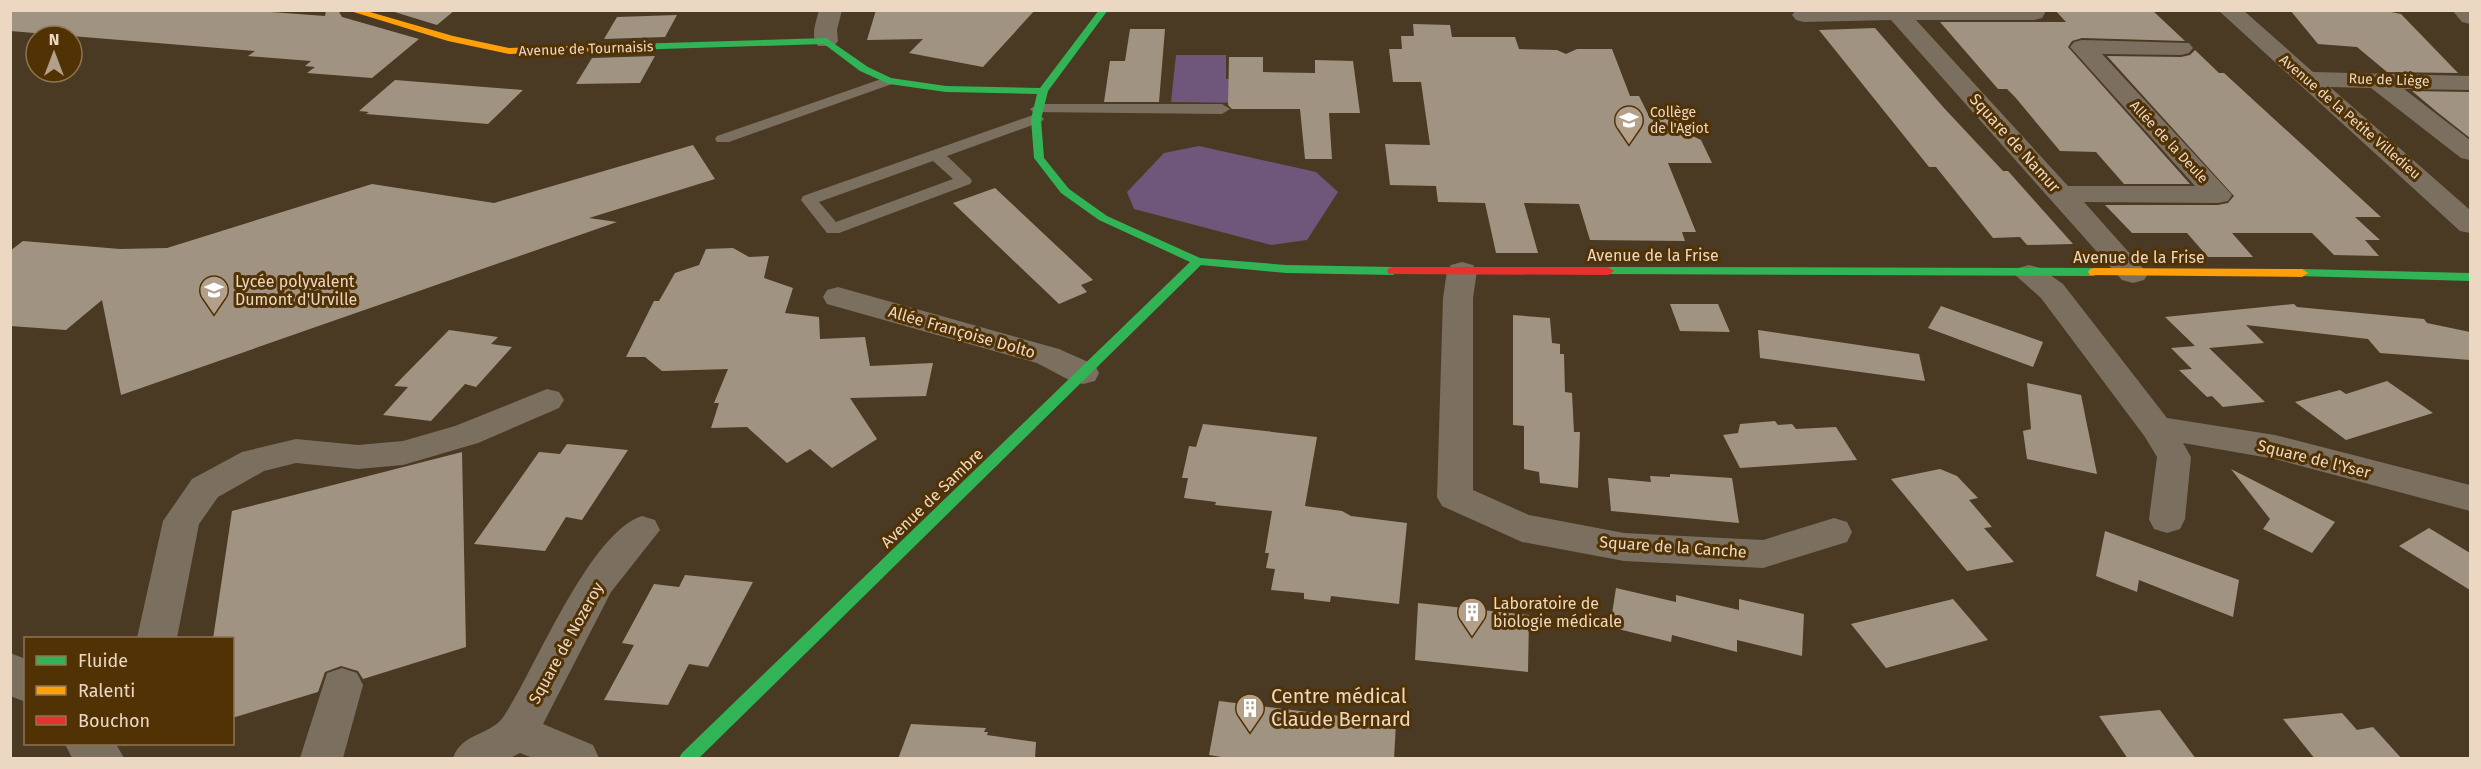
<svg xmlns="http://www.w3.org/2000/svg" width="2481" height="769" font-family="'Fira Sans',sans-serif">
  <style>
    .green { fill: #6f567b }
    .building { fill: #a19382 }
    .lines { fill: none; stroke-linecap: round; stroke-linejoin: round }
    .lane { fill: #7b6f5f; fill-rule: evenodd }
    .street { fill: #7b6f5f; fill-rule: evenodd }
    .fast { fill: #30b455; fill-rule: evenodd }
    .slow { fill: #ff9f0a; fill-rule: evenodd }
    .jam { fill: #e5322d; fill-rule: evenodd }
    .labels { text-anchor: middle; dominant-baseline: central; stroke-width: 6; stroke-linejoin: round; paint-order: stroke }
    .far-street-label { font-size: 14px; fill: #ebd7c2; stroke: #513205 }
    .far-poi-label { font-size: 14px; fill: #ebd7c2; stroke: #513205; text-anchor: start }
    .street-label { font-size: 16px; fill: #ebd7c2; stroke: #513205 }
    .poi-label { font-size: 16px; fill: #ebd7c2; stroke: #513205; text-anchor: start }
    .near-poi-label { font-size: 20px; fill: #ebd7c2; stroke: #513205; text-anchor: start }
  </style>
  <rect width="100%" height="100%" fill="#4b3a23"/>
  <g class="green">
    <polygon points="1176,55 1226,55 1226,79 1253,79 1251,103 1171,102"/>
    <polygon points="1199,146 1316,172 1338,192 1307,240 1271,245 1134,209 1127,192 1164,153"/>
  </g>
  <g class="building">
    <polygon points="10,10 245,10 325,16 326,10 338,10 342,17 419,39 372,78 307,73 315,67 305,66 311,61 248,56 255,51 10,31"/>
    <polygon points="388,10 455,10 437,25"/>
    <polygon points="876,10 1035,10 983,67 909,53 923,39 867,40"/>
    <polygon points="2055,10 2152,10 2185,41 2082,38 2072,41 2068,47 2190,184 2124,184 2096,152 2060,151 2015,97 2007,89 1998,89 1940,22 2066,22"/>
    <polygon points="2290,10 2382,10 2401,14 2458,73 2387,72 2357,47 2318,44"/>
    <polygon points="677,15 665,37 604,39 617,17"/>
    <polygon points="1413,24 1450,25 1452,37 1515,37 1519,49 1557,50 1566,54 1577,49 1612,49 1630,96 1639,96 1650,118 1678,118 1684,132 1701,140 1712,163 1668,163 1696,232 1682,232 1685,241 1590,240 1579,204 1524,203 1538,253 1496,253 1485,203 1438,202 1436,186 1390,185 1385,144 1430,145 1421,82 1393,82 1389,49 1402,49 1401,36 1414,36"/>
    <polygon points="1875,28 1944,108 2003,171 2008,171 2073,244 2027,245 2020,237 1993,238 1936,167 1929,167 1819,30"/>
    <polygon points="1130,29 1165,29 1159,102 1104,102 1110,61 1125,61"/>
    <polygon points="2195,50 2219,73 2224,73 2381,217 2355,217 2380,240 2365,240 2379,256 2334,255 2312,233 2232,233 2253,257 2208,257 2187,233 2132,233 2105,205 2218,205 2228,203 2234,196 2107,56 2181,57 2190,55"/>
    <polygon points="655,56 640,83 576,84 592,58"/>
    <polygon points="1229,57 1263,57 1263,72 1315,73 1315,60 1353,61 1360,113 1329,113 1332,159 1305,159 1300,109 1232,109 1228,105"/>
    <polygon points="395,80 523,90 488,124 366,114 369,112 359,111"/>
    <polygon points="2412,91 2470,92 2470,138 2437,112"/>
    <polygon points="693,145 715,179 589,218 617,222 121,395 102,300 66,330 10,326 10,251 23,241 120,249 167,248 372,184 494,203"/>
    <polygon points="995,188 1093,280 1081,285 1087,292 1059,304 953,203"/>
    <polygon points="733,248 749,257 769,256 764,278 793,288 785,313 819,317 820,339 865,337 870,366 933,363 926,396 850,398 877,439 832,468 810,449 787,463 747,427 711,428 719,403 714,403 728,369 662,371 645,357 626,357 654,301 659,301 675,273 699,265 706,249"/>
    <polygon points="1670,304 1718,304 1730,332 1680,331"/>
    <polygon points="2294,304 2297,307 2424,319 2427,323 2470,332 2470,360 2380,353 2368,339 2246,325 2264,343 2209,348 2265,402 2223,407 2212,396 2207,397 2179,370 2192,369 2171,348 2195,346 2165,317"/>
    <polygon points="1941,306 2043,342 2033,367 1928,328"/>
    <polygon points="1513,315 1550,318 1552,343 1560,344 1560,354 1564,354 1565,392 1572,393 1574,432 1580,432 1578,488 1540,483 1539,472 1524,469 1524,426 1513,425"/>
    <polygon points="449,330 498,337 491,344 512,347 476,387 465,384 431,421 383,415 408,387 394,386"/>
    <polygon points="1758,330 1919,354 1925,381 1760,358"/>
    <polygon points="2387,381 2433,413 2346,440 2295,402 2340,390 2346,394"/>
    <polygon points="2027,383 2081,395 2097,474 2027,459 2023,431 2031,429"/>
    <polygon points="1775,421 1778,425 1792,424 1796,429 1836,427 1857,460 1740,468 1723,435 1738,433 1740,424"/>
    <polygon points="1203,424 1317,437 1305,506 1342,511 1351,516 1407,523 1399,604 1331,596 1330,602 1304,599 1304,593 1271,590 1275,569 1266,568 1269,553 1265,553 1272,511 1215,505 1216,502 1184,498 1188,478 1182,478 1189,446 1196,447"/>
    <polygon points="567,444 628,450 582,520 566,517 545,551 474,544 539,452 560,454"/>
    <polygon points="462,452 466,647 363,679 358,671 341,666 325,672 318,692 232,718 232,639 213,639 232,511"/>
    <polygon points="1940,469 1957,476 1978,498 1969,500 1992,527 1984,528 2014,562 1967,571 1891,479"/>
    <polygon points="2231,469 2335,522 2312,553 2263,529 2270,519"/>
    <polygon points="1670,474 1732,478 1739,523 1611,511 1608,478 1651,482 1650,476 1670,477"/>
    <polygon points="2429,528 2470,553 2470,590 2399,546"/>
    <polygon points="2105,531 2239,580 2233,617 2139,580 2137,592 2096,576"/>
    <polygon points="685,575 753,582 708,667 689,664 668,705 604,700 634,645 622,643 654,584 679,587"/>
    <polygon points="1616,588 1676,602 1676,595 1739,610 1739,599 1804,614 1802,656 1737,640 1737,652 1672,635 1671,642 1610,627"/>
    <polygon points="1953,599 1988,640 1886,668 1851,624"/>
    <polygon points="1418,603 1529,615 1528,672 1415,660"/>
    <polygon points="1219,701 1396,723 1394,759 1234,759 1209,755"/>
    <polygon points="2160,710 2196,759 2128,759 2099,716"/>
    <polygon points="2342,713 2357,730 2373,727 2402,759 2315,759 2283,719"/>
    <polygon points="911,724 986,728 984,732 988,732 987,735 1036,742 1035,759 898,759"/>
  </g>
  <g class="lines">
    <g class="lane">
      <polygon points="887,77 894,81 892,84 729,142 717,142 715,139 717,136"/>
      <polygon points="1038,104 1222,104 1230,109 1222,114 1033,112 1030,109"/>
      <path d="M1036,114L1041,116L1044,119L1041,122L947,156L970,178L972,181L970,184L839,233H827L801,200L803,196ZM933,161L953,179L836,222L819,202Z"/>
    </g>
    <g class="street">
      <path d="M819,10H842L837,30L838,41L834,46H818C810,35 816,23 819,10Z"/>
      <polygon points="1796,10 2044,10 2045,13 2042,18 2034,20 1916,20 2068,186 2195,186 2070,47 2074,42 2082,40 2189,43 2193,48 2189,53 2181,55 2102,54 2232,195 2228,201 2218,203 2084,202 2148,274 2144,280 2133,283 2122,280 1891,20 1804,22 1796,20 1792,15"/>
      <polygon points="2218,10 2243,10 2313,72 2470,76 2470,90 2404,89 2470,140 2470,160 2461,158 2371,88 2330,87 2470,210 2470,233 2460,231"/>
      <polygon points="2452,10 2470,10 2470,24 2462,22"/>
      <polygon points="1462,262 1473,265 1477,271 1473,298 1473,490 1529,515 1624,533 1763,540 1834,518 1847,522 1852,532 1847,542 1763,568 1624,561 1522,542 1442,506 1437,497 1443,298 1447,271 1451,265"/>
      <polygon points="2029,265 2040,268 2063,284 2167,418 2275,435 2470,485 2470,511 2275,459 2183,443 2191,457 2185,519 2180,529 2167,533 2154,529 2149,519 2157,457 2145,437 2041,298 2014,274 2018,268"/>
      <polygon points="838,287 1059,349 1095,365 1099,373 1095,381 1083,384 1071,381 1037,363 827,304 823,297 827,290"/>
      <polygon points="547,389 559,392 564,400 559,408 478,443 403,465 358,469 296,463 264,471 218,497 199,524 177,638 137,638 163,521 192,479 242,452 296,439 358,445 403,441 455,426"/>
      <path d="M642,516L655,520L660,530L611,592L543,724L593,745L599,758H533L520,753L510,758H453C462,732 491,736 504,716C535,669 589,533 642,516Z"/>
      <polygon points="10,653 26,659 26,702 10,696"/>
      <polygon points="342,668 357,673 363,685 343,758 300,758 327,673"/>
      <polygon points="65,744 116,744 124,758 72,758"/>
    </g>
    <g class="fast">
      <polygon points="1099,10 1108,10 1048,91 1041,119 1044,158 1069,189 1107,216 1200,258 1286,265 1393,267 1399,271 1393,275 1286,273 1201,265 699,758 679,758 682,753 1190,262 1099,220 1061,193 1034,158 1031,119 1037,94 946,92 889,84 860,71 824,44 599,51 594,48 599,45 826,38 868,67 891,78 946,86 1040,88"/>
      <polygon points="1608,267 2094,268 2100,272 2094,276 1604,274 1602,271 1604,268"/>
      <polygon points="2302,269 2470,273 2470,281 2298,276 2296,273"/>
    </g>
    <g class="slow">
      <polygon points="347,10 363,10 453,36 509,48 599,45 604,48 599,51 509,54 448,41"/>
      <polygon points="2094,268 2302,269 2308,273 2302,277 2090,275 2088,272 2090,269"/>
    </g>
    <polygon class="jam" points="1393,267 1608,267 1614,271 1608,275 1389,274 1387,271 1389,268"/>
  </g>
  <defs>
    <g id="school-pin" transform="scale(1.5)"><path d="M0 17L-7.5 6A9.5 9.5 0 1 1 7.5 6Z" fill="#b3a08a" stroke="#513205"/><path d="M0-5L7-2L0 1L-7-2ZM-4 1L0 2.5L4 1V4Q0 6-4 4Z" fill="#fff"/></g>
    <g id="building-pin" transform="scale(1.5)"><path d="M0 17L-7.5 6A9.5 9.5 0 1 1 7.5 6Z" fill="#b3a08a" stroke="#513205"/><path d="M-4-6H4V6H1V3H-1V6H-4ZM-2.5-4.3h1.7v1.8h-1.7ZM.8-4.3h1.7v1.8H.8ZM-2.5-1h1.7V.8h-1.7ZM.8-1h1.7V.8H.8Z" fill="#fff"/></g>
  </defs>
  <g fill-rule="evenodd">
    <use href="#school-pin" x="1629" y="120"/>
    <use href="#school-pin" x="214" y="290"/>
    <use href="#building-pin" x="1472" y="612"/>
    <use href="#building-pin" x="1250" y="708"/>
  </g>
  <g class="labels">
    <g class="far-street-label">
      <text transform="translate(586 49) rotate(-2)">Avenue de Tournaisis</text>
      <text transform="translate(2389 80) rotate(2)">Rue de Liège</text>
      <text transform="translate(2350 117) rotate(41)">Avenue de la Petite Villedieu</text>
      <text transform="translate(2169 142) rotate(47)">Allée de la Deule</text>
    </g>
    <g class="far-poi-label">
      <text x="1650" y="112">Collège<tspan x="1650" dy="16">de l'Agiot</tspan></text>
    </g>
    <g class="street-label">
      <text transform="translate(2015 143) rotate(48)">Square de Namur</text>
      <text x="1653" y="255">Avenue de la Frise</text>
      <text x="2139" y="257">Avenue de la Frise</text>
      <text transform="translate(962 332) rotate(16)">Allée Françoise Dolto</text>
      <text transform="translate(2314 459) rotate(14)">Square de l'Yser</text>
      <text transform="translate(932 498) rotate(-44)">Avenue de Sambre</text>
      <text transform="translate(1673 547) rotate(4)">Square de la Canche</text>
      <text transform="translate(566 643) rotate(-61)">Square de Nozeroy</text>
    </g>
    <g class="poi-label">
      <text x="235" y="281">Lycée polyvalent<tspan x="235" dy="18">Dumont d'Urville</tspan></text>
      <text x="1493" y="603">Laboratoire de<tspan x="1493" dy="18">biologie médicale</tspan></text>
    </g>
    <g class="near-poi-label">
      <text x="1271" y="696">Centre médical<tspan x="1271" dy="23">Claude Bernard</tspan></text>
    </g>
  </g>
  <rect width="2481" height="769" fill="none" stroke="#ebd7c2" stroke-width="24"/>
  <rect x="24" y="637" width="210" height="108" fill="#513205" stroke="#8f7451" stroke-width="1.5"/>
  <rect x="36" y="656" width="30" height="9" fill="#30b455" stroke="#8f7451" stroke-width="1.5"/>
  <text x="78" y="667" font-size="18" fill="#ebd7c2">Fluide</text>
  <rect x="36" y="686" width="30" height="9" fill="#ff9f0a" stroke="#8f7451" stroke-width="1.5"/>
  <text x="78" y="697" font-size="18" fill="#ebd7c2">Ralenti</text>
  <rect x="36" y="716" width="30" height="9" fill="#e5322d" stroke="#8f7451" stroke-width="1.5"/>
  <text x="78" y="727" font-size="18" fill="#ebd7c2">Bouchon</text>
  <g transform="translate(54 54)"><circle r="28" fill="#513205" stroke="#8f7451" stroke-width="1.5"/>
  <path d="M0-4.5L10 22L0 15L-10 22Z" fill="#b3a08a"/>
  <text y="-9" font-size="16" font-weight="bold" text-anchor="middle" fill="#ebd7c2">N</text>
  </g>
</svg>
